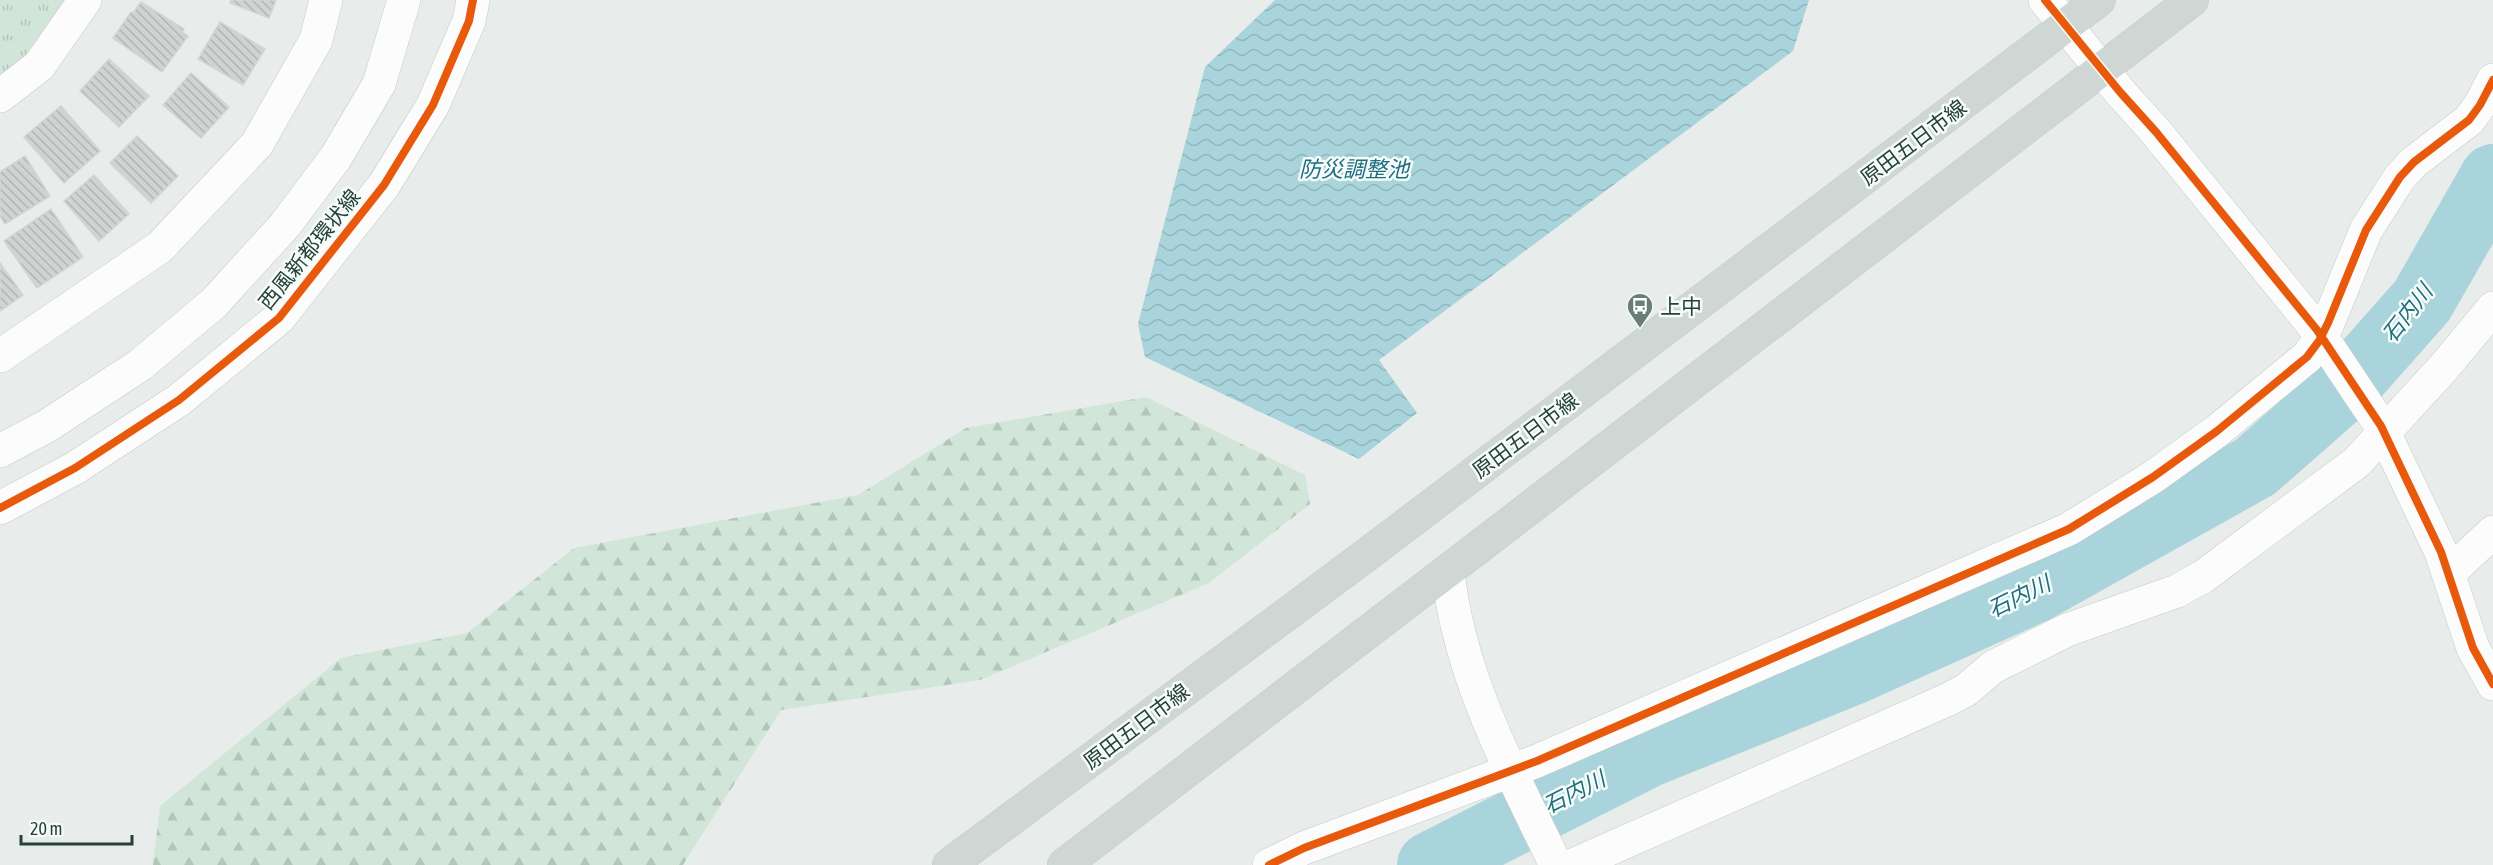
<svg xmlns="http://www.w3.org/2000/svg" width="2493" height="865" font-family="'Asap Condensed','Noto Sans JP',sans-serif">
  <style>
    .forest { fill: url(#forest-firs) }
    .park { fill: url(#park-tufts) }
    .water { fill: url(#water-waves) }
    .lines { fill: none; stroke-linecap: round; stroke-linejoin: round }
    .river { stroke: #a9d4db; stroke-width: 66 }
    .building { fill: url(#building-back-hatch); stroke: #d1d6d4; stroke-width: 1.5 }
    .minor-casing { stroke: #c5cac8; stroke-width: 34 }
    .major-casing { stroke: #c3ccc9; stroke-width: 34 }
    .minor { stroke: #fcfcfc; stroke-width: 33 }
    .major { stroke: #cfd7d5; stroke-width: 33 }
    .cycleway-casing { stroke: #f7fbf9; stroke-width: 11 }
    .cycleway { stroke: #e8590c; stroke-width: 8 }
    .labels { text-anchor: middle; dominant-baseline: central; stroke-width: 5; stroke-linejoin: round; paint-order: stroke }
    .street-label { font-size: 21px; fill: #24423a; stroke: #f7fbf9 }
    .poi-label { font-size: 21px; fill: #24423a; stroke: #f7fbf9; text-anchor: start }
    .water-label { font-size: 22px; font-style: italic; fill: #1c6f80; stroke: #f7fbf9 }
  </style>
  <defs>
    <pattern id="forest-firs" width="22" height="20" patternUnits="userSpaceOnUse" patternTransform="scale(1.5)"><rect width="22" height="20" fill="#d1e6d8"/><path d="M5 1l3.5 6h-7zM16 11l3.5 6h-7z" fill="#b3c6ba"/></pattern>
    <pattern id="park-tufts" width="24" height="20" patternUnits="userSpaceOnUse" patternTransform="scale(1.5)"><rect width="24" height="20" fill="#d1e6d8"/><path d="M3 7l-1-3M5 7V3M7 7l1-3M15 17l-1-3M17 17v-4M19 17l1-3" fill="none" stroke="#b3c6ba"/></pattern>
    <pattern id="water-waves" width="16" height="10" patternUnits="userSpaceOnUse" patternTransform="scale(1.5)"><rect width="16" height="10" fill="#a9d4db"/><path d="M0 5q4-4 8 0t8 0" fill="none" stroke="#91b7bd"/></pattern>
    <pattern id="building-back-hatch" width="6" height="6" patternUnits="userSpaceOnUse" patternTransform="scale(1.5)"><rect width="6" height="6" fill="#cfd4d2"/><path d="M-1 5l2 2M0 0l6 6M5-1l2 2" fill="none" stroke="#b2b7b5"/></pattern>
  </defs>
  <rect width="100%" height="100%" fill="#e8edeb"/>
  <polygon class="forest" points="1146,397 1305,475 1310,504 1209,583 980,680 781,710 683,865 153,865 160,806 341,658 467,633 574,548 858,495 966,428"/>
  <path class="park" d="M0,0H70C52,29 27,56 0,78Z"/>
  <polygon class="water" points="1275,0 1809,0 1793,51 1379,360 1417,413 1359,459 1145,357 1138,324 1205,67"/>
  <g class="lines">
    <polyline class="river" points="1430,865 1647,755 1855,671 2035,590 2255,467 2344,389 2422,301 2493,177"/>
  </g>
  <g class="building">
    <polygon points="231,0 276,0 269,18 230,3"/>
    <polygon points="141,2 184,29 182,32 188,36 162,72 113,38 131,12 133,13"/>
    <polygon points="220,22 265,49 243,85 198,59"/>
    <polygon points="109,59 149,96 119,127 80,91"/>
    <polygon points="191,73 229,107 201,138 163,105"/>
    <polygon points="61,106 100,151 64,183 24,137"/>
    <polygon points="137,136 178,176 151,203 110,163"/>
    <polygon points="25,156 50,196 5,224 0,216 0,172"/>
    <polygon points="94,175 129,214 99,241 64,201"/>
    <polygon points="51,209 83,257 37,288 4,241"/>
    <polygon points="0,263 23,295 0,311"/>
  </g>
  <g class="lines">
    <g class="minor-casing">
      <g id="minor">
        <polyline points="2045,0 2120,92 2156,132 2317,330 2381,426 2441,552 2473,648 2493,684"/>
        <polyline points="0,96 39,66 85,0"/>
        <polyline points="0,356 160,247 257,144 316,40 326,0"/>
        <polyline points="0,451 47,426 140,365 214,303 285,225 336,157 379,84 404,0"/>
        <polyline points="0,508 75,468 179,400 279,318 384,185 433,105 469,21 473,0"/>
        <path d="M1448,572C1459,676 1511,772 1556,865"/>
        <polyline points="2449,573 2493,532"/>
        <polyline points="1269,865 1304,848 1537,761 2069,529 2153,477 2217,431 2307,357 2319,341 2328,323 2366,230 2400,177 2414,162 2469,120 2480,105 2493,80"/>
        <polyline points="1573,865 1949,699 1966,690 1993,667 2067,630 2177,591 2204,576 2357,462 2445,366 2493,308"/>
      </g>
    </g>
    <g class="major-casing">
      <g id="major">
        <polyline points="949,865 1365,556 2099,0"/>
        <polyline points="1064,865 2192,0"/>
      </g>
    </g>
    <use href="#minor" class="minor"/>
    <use href="#major" class="major"/>
    <g class="cycleway-casing">
      <g id="cycleway">
        <polyline points="2045,0 2120,92 2156,132 2317,330 2381,426 2441,552 2473,648 2493,684"/>
        <polyline points="0,508 75,468 179,400 279,318 384,185 433,105 469,21 473,0"/>
        <polyline points="1269,865 1304,848 1537,761 2069,529 2153,477 2217,431 2307,357 2319,341 2328,323 2366,230 2400,177 2414,162 2469,120 2480,105 2493,80"/>
      </g>
    </g>
    <use href="#cycleway" class="cycleway"/>
  </g>
  <defs>
    <g id="bus-pin" transform="scale(1.35)"><path d="M0 17L-7.5 6A9.5 9.5 0 1 1 7.5 6Z" fill="#697e78" stroke="#f7fbf9"/><path d="M-5-6H5V4H4V6H2V4H-2V6H-4V4H-5ZM-3.5-4V0h7V-4ZM-3.5 1.2v1.5H-2V1.2ZM2 1.2v1.5H3.5V1.2Z" fill="#fff"/></g>
  </defs>
  <g fill-rule="evenodd">
    <use href="#bus-pin" x="1640" y="306"/>
  </g>
  <g class="labels">
    <g class="street-label">
      <text transform="translate(1913 142) rotate(-37)">原田五日市線</text>
      <text transform="translate(309 249) rotate(-51)">西風新都環状線</text>
      <text transform="translate(1525 435) rotate(-37)">原田五日市線</text>
      <text transform="translate(1136 726) rotate(-37)">原田五日市線</text>
    </g>
    <g class="poi-label">
      <text x="1660" y="306">上中</text>
    </g>
    <g class="water-label">
      <text x="1354" y="169">防災調整池</text>
      <text transform="translate(2407 313) rotate(-52)">石内川</text>
      <text transform="translate(2019 596) rotate(-26)">石内川</text>
      <text transform="translate(1574 792) rotate(-27)">石内川</text>
    </g>
  </g>
  <path d="M21 835v9h111v-9" fill="none" stroke="#24423a" stroke-width="3"/>
  <text x="30" y="835" font-size="18" fill="#24423a" stroke="#f7fbf9" stroke-width="4.5" paint-order="stroke">20 m</text>
</svg>
